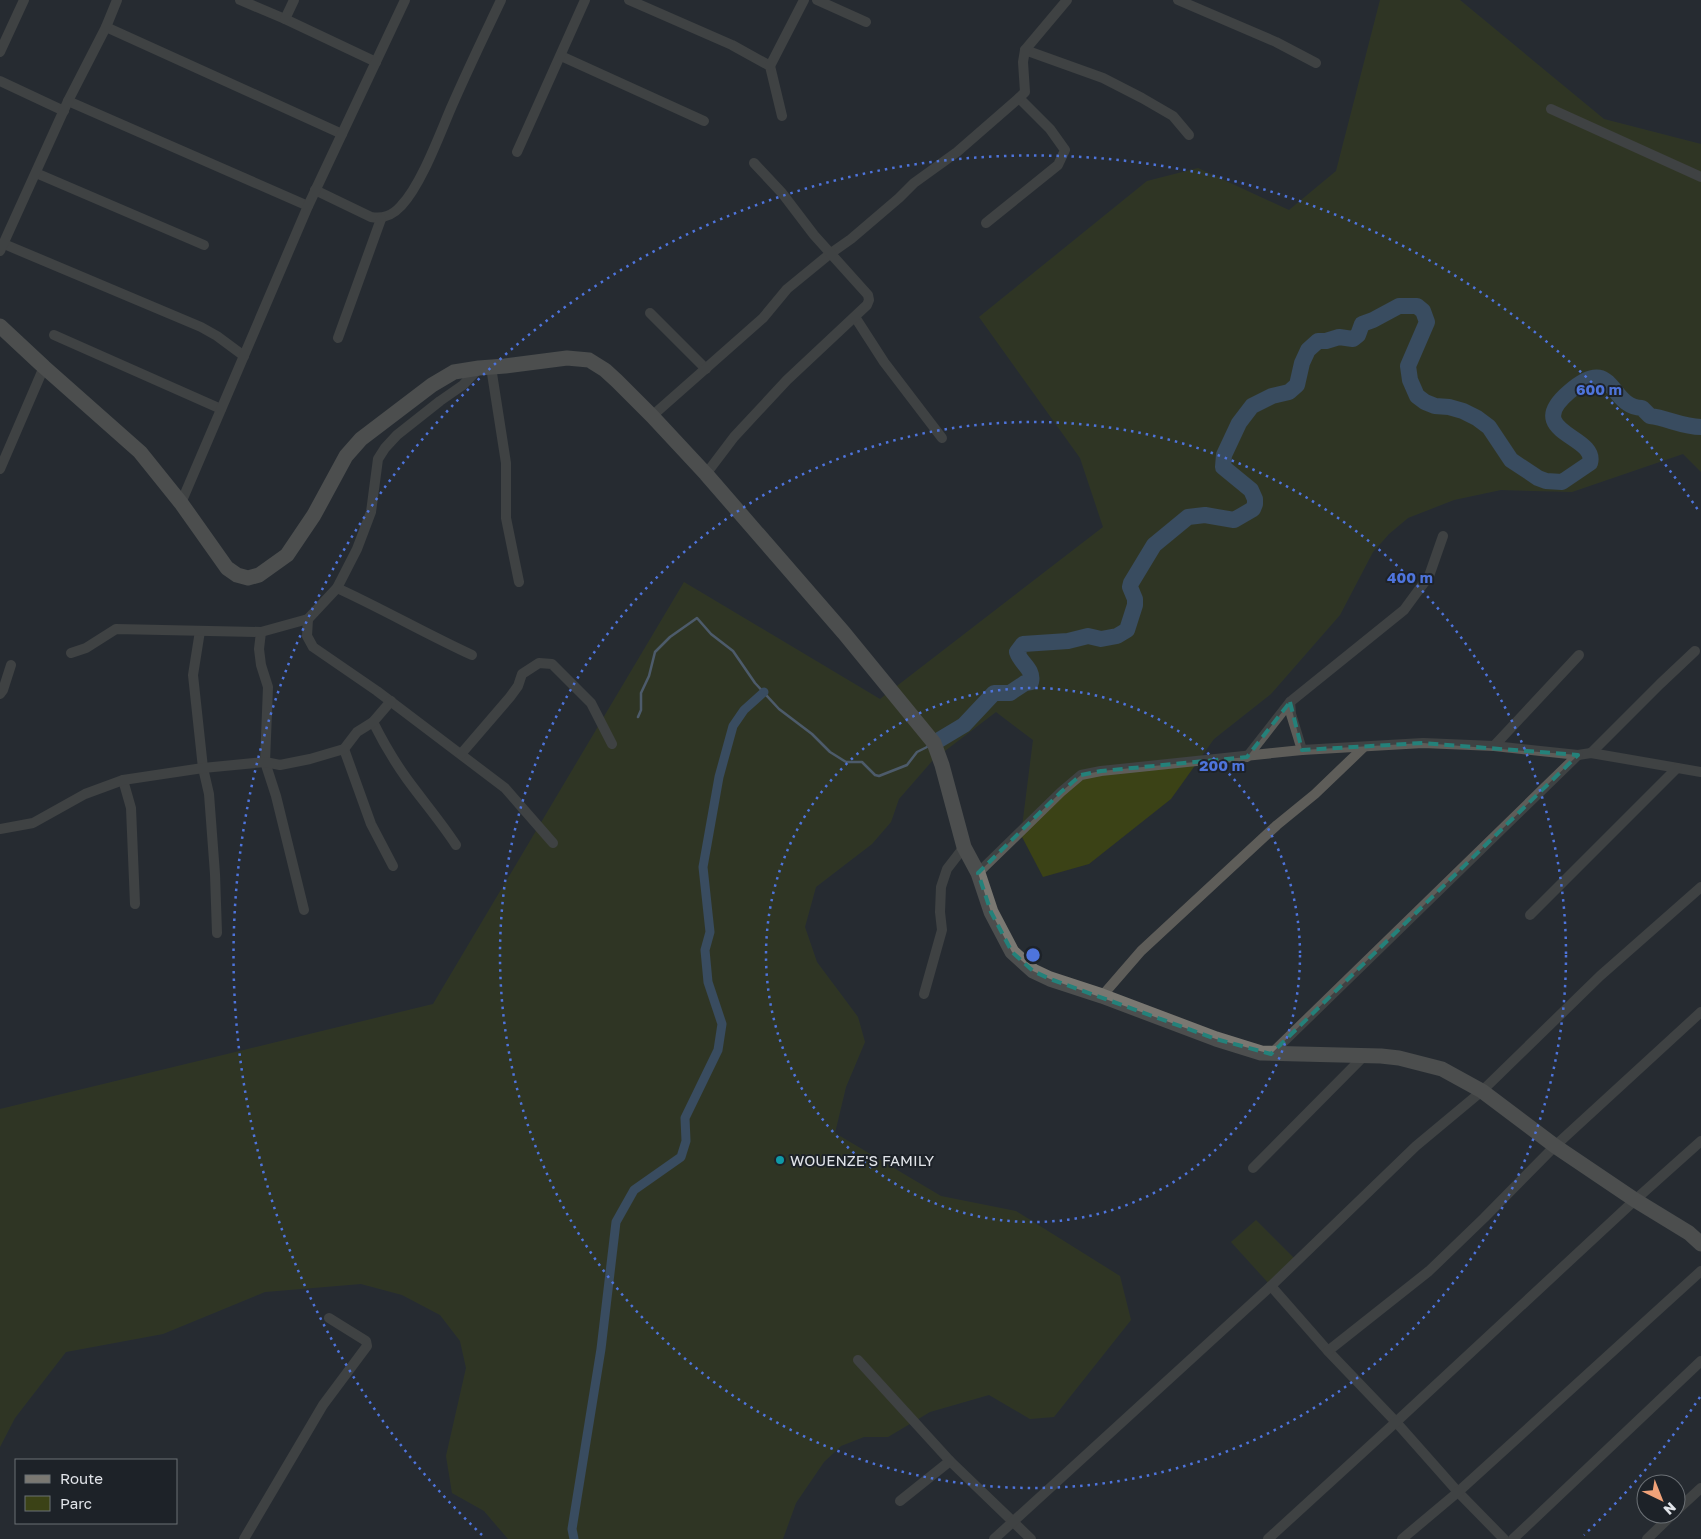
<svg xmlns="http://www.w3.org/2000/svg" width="1701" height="1539" font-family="'Golos Text',sans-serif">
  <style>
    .green { fill: #3b4216 }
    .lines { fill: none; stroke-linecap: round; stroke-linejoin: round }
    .stream { stroke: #7c95b1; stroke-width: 2.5 }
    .canal { stroke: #517399; stroke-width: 9 }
    .river { stroke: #517399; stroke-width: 16 }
    .street { stroke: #5e5d59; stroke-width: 10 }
    .secondary { stroke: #7a7872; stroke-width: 15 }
    .marked { fill: none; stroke: #24817a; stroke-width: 4; stroke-dasharray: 10 6; stroke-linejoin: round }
    .ring { fill: none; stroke: #4e74dc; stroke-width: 2.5; stroke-dasharray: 2.5 5 }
    .culture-dot { fill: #0f9aa8; stroke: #1d2228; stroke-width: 2 }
    .labels { text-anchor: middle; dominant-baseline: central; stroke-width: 4; stroke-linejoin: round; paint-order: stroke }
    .poi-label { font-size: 15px; fill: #e1e4e9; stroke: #1d2228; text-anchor: start }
    .centre { fill: #4e74dc; stroke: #1d2228; stroke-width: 2.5 }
    .ring-label { font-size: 15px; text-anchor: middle; font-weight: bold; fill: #4e74dc; stroke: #1d2228; stroke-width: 4; stroke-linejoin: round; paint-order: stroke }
  </style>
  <rect width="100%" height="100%" fill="#262c32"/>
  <g class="green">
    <polygon points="1380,0 1460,0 1604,119 1701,144 1701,472 1683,454 1572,492 1501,490 1454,500 1408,518 1389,534 1373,552 1340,615 1271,694 1214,739 1171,799 1089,864 1043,877 1021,835 1033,740 996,712 933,760 899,799 891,822 872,844 816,887 805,927 817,962 858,1017 865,1042 846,1087 835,1133 941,1196 1016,1211 1120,1276 1131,1320 1054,1417 1030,1419 989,1395 930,1412 888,1437 864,1437 841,1446 824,1462 796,1503 783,1539 508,1539 484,1511 452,1493 446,1456 466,1368 460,1341 440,1315 402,1295 361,1284 265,1292 163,1334 66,1352 15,1418 0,1447 0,1109 433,1004 684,582 880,699 1103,527 1080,458 979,317 1147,181 1198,168 1289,210 1336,171"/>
    <polygon points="1256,1220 1297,1261 1271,1286 1231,1242"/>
  </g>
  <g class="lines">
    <polyline class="stream" points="638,717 641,710 641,693 649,676 655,652 670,637 697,618 711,634 733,651 755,683 779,709 812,734 830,752 846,762 862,762 875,775 879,776 907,765 917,752 929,746"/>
    <polyline class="canal" points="574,1539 572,1529 601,1349 616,1222 634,1190 681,1157 686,1141 685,1118 718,1050 722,1024 708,982 705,950 710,932 703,867 719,777 733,726 744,710 764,692"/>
    <path class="river" d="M934,743L964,725L994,693H1010L1025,683L1031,682C1034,669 1021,664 1017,652L1023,644L1068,641L1088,636L1101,639L1117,636L1127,630L1135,605V599L1130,587L1131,583L1154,545L1188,517L1205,515L1234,520L1253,509L1255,504V499L1251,490L1223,467L1224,455L1239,423L1252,406L1272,396L1289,392L1297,385L1302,363L1308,350L1318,341H1326L1339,337L1353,339L1358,335L1362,324L1373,320L1399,306H1417L1423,311L1427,322L1408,366L1410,380L1417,396L1425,402L1435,406L1449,407L1463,411L1477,418L1489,427L1511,460L1538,478L1546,481L1562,482L1590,463C1598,435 1521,433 1569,392C1615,352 1608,407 1642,408L1650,416C1667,418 1683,427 1701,427"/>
    <g class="street">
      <polyline points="240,0 285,19 376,62"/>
      <polyline points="629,0 732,45 770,66 782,116"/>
      <polyline points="817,0 866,22"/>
      <polyline points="1178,0 1276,42 1316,63"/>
      <polyline points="285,19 294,0"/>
      <polyline points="106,27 342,134"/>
      <polyline points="1025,50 1103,78 1142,98 1173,116 1189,135"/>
      <polyline points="0,52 24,0"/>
      <polyline points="561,56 704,121"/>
      <polyline points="770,66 804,0"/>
      <polyline points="0,81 64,111"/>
      <polyline points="68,101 308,206"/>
      <polyline points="1551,109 1701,177"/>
      <polyline points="517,152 585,0"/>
      <polyline points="36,173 204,245"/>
      <path d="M315,190L371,217C383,219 392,216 401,206C421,185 439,136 451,108C467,71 484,36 501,0"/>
      <polyline points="986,223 1058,165 1065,150 1050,129 1019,98"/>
      <polyline points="4,244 201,327 217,336 244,356"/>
      <polyline points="0,251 68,101 106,27 117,0"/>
      <polyline points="650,313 706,369"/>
      <polyline points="855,317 884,362 942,438"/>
      <polyline points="54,335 221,409"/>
      <polyline points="338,338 381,219"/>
      <polyline points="491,367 506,463 506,518 519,582"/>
      <polyline points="652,416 763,318 787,289 831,253 851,239 899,198 914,183 957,152 1019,98 1025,92 1023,62 1025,50 1067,0"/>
      <polyline points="0,469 44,367"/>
      <polyline points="706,474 734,437 787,380 867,305 869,300 868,295 814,235 782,193 754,163"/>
      <polyline points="181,503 308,206 405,0"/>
      <path d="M337,588C383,609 426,634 472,655"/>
      <polyline points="308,619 307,636 313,647 377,691 505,788 553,843"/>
      <polyline points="200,631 193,675 203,768 209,794 215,874 217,933"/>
      <polyline points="261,632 259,649 261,665 268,687 265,762 276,796 304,910"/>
      <polyline points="71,653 86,648 116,629 261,632 308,619 337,588 357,549 371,512 378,459 385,448 397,435 440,401 463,385 479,368"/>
      <polyline points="0,694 3,690 11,665"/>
      <polyline points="1290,702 1291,714 1302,750"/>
      <path d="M373,722C383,742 394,761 407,779C423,801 441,822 456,845"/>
      <polyline points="1494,746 1579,655"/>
      <polyline points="344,749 371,824 393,866"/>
      <polyline points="1591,753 1660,684 1695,651"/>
      <polyline points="461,754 510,697 518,686 522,674 539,663 552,664 591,703 612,744"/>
      <polyline points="1247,757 1290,702 1404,610 1429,576 1443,536"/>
      <polyline points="123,780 131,808 135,904"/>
      <polyline points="0,829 33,823 85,794 123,780 203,768 265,762 280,765 310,759 344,749 357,732 373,722 391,701"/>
      <polyline points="978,873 1061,792 1081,775 1101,771 1302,750 1423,743 1494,746 1578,755 1591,753 1701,772"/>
      <polyline points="1530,915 1677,768"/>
      <polyline points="924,994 942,930 940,912 941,887 947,869 964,847"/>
      <polyline points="1102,996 1141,951 1277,825 1315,794 1364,747"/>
      <polyline points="1271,1054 1578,755"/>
      <polyline points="1253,1168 1365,1055"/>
      <polyline points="1271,1286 1328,1351 1396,1422 1458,1492 1504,1539"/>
      <polyline points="1328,1351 1429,1271 1484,1218 1555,1146 1701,1012"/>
      <polyline points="858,1360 950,1461 1031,1539"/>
      <polyline points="900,1501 950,1461"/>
      <polyline points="1676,1511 1701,1488"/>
      <polyline points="244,1539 323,1405 367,1346 366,1341 329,1318"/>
      <polyline points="994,1539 1271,1286 1416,1146 1482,1091 1600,976 1701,887"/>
      <polyline points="1268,1539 1396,1422 1635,1200 1701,1141"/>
      <polyline points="1402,1539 1458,1492 1701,1271"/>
      <polyline points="1513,1539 1701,1361"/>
      <polyline points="1647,1539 1673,1514"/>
    </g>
    <polyline class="secondary" points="0,326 44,367 140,452 181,503 227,568 237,575 248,578 259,575 287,555 314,515 346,456 361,439 432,385 454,372 479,368 505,366 567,358 589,360 605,370 617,381 652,416 706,474 844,633 934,743 942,765 964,847 978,873 991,912 1012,952 1033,971 1050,979 1102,996 1216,1039 1261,1053 1381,1056 1399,1058 1442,1069 1482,1091 1555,1146 1635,1200 1689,1233 1701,1244"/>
  </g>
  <path d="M0 0H1701V1539H0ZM1290,702L1302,750L1423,743L1578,755L1271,1054L1216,1039L1050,979L1033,971L1012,952L991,912L978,873L1061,792L1081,775L1101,771L1247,757Z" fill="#262c32" fill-opacity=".55" fill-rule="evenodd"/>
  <path class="marked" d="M1290,702L1302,750L1423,743L1578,755L1271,1054L1216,1039L1050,979L1033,971L1012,952L991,912L978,873L1061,792L1081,775L1101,771L1247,757Z"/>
  <g class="ring">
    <circle cx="1033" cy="955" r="267"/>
    <circle cx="1033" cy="955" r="533"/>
    <path d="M1700 1397A800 800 0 0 1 1584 1535M482 1535A800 800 0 1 1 1700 513"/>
  </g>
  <circle class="culture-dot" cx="780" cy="1160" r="5"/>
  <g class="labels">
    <g class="poi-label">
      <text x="790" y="1160">WOUENZE'S FAMILY</text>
    </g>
  </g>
  <circle cx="1033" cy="955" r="8" class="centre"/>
  <g class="ring-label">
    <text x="1599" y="395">600 m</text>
    <text x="1410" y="583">400 m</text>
    <text x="1222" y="771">200 m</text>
  </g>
  <rect x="15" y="1459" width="162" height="65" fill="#1d2228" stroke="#6b7075"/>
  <rect x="25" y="1475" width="25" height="8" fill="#7a7872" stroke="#6b7075"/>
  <text x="60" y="1484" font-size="15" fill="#e1e4e9">Route</text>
  <rect x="25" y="1496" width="25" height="15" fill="#3b4216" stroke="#6b7075"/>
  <text x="60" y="1509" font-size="15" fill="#e1e4e9">Parc</text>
  <g transform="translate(1661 1499) rotate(137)"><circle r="24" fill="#1d2228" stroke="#6b7075"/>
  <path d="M0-4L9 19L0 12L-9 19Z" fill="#f0a279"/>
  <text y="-8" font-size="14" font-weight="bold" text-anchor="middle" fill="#e1e4e9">N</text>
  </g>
</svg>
